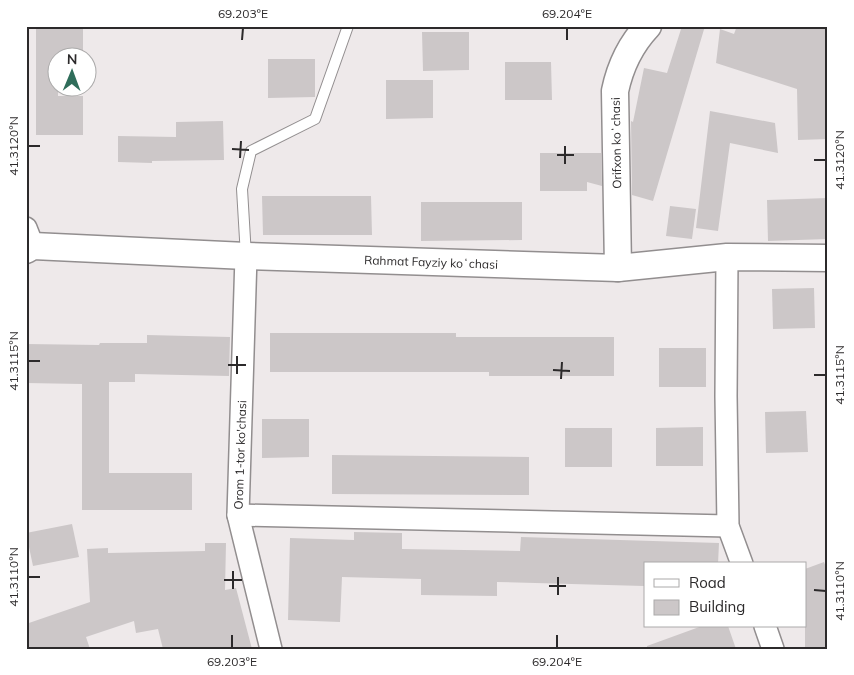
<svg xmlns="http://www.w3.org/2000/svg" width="854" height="675" font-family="Mulish,sans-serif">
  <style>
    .building { fill: #ccc7c8 }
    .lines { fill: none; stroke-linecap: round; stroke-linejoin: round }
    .service-casing { stroke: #928e8f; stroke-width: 12 }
    .minor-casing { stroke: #928e8f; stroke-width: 24 }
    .tertiary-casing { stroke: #928e8f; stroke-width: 29 }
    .service { stroke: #fff; stroke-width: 10 }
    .minor { stroke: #fff; stroke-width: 21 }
    .tertiary { stroke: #fff; stroke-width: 26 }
    .ticks { fill: none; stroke: #2c2a2b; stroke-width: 2 }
    .labels { text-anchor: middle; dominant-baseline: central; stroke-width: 4.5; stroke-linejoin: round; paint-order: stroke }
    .street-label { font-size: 12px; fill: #2c2a2b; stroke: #fff }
    .neatline { fill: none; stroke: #2c2a2b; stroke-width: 2 }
    .ticks-label { font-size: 12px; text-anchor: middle; fill: #2c2a2b }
  </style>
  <rect width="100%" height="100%" fill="#eee9ea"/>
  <g class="building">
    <polygon points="36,26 83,26 83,58 58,58 58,96 83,96 83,135 36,135"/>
    <polygon points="682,26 705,26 653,201 632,195 631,121 633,122 644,68 667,73"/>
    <polygon points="737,26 828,26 828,139 798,140 797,89 716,63 720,29 734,34"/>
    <polygon points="422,32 469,32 469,70 423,71"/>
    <polygon points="268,59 315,59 315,97 268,98"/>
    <polygon points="505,62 551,62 552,100 505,100"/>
    <polygon points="386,80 433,80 433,118 386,119"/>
    <polygon points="710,111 775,123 778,153 730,143 718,231 696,228"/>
    <polygon points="223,121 224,160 152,161 152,163 118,162 118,136 176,137 176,122"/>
    <polygon points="540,153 601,153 602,186 587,182 587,191 540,191"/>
    <polygon points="262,196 371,196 372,235 263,235"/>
    <polygon points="828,198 828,239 768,241 767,200"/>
    <polygon points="421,202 522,202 522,240 421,241"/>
    <polygon points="670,206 696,209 692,239 666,236"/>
    <polygon points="814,288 815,328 773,329 772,289"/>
    <polygon points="270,333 456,333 456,337 614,337 614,376 489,376 489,372 270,372"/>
    <polygon points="147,335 230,337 229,376 135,374 135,382 109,382 109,473 192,473 192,510 82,510 82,384 26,383 26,344 99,345 100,343 147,343"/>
    <rect x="659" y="348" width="47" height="39"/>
    <polygon points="806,411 808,452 766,453 765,412"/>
    <polygon points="262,419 309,419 309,457 262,458"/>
    <polygon points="703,427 703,466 656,466 656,428"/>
    <rect x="565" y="428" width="47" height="39"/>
    <polygon points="332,455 529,457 529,495 332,494"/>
    <polygon points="72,524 79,557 33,566 26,533"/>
    <polygon points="354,532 402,533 402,549 520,551 521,537 719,543 718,564 645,564 644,586 497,582 497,596 421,595 421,579 342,577 340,622 288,620 290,538 354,540"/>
    <polygon points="205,543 226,543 225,590 236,588 252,649 163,649 158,629 136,633 134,621 86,637 90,649 26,649 26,624 90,602 87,549 108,548 108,553 205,551"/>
    <polygon points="824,562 828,573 828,649 805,649 805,569"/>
    <polygon points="702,626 728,626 736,649 647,649 647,646"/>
  </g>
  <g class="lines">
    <g class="service-casing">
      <polyline id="service" points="246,256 242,189 251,151 315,119 348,26"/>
    </g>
    <g class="minor-casing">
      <g id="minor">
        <polyline points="26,228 33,246"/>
        <polyline points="246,256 238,515 271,649"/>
        <polyline points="727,257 726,396 728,526 742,564"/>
        <polyline points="238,515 728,526"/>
        <polyline points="765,626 773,649"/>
      </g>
    </g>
    <g class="tertiary-casing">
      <g id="tertiary">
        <polyline points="26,250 33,246 246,256 618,268 727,257 828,258"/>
        <path d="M618,268L615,91C620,67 631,44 648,26"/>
      </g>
    </g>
    <use href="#service" class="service"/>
    <use href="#minor" class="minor"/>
    <use href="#tertiary" class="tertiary"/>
  </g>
  <path class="ticks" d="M242,40L243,28M567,40V28M28,146H40M232,149L249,150M557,155H574M240,158L241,141M814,160H826M565,164V146M28,361H40M228,365H246M553,370L570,371M237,374V356M814,375H826M561,379L562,362M28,577H40M224,580H242M549,586H566M233,589V571M814,590L826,591M558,595V577M232,648V635M557,648V635"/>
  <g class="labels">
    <g class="street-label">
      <text transform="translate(616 143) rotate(-91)">Orifxon koʻchasi</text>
      <text transform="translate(431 262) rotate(2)">Rahmat Fayziy koʻchasi</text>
      <text transform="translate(240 455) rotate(-88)">Orom 1-tor ko'chasi</text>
    </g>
  </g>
  <rect width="854" height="675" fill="none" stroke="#ffffff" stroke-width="55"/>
  <rect x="644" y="562" width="162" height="65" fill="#ffffff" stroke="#abaaaa"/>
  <rect x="654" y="579" width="25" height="8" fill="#ffffff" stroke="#abaaaa"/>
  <text x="689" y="588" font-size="15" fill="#2c2a2b">Road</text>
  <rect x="654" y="600" width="25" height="15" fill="#ccc7c8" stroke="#abaaaa"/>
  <text x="689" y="612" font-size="15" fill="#2c2a2b">Building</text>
  <g transform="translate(72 72) rotate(1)"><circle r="24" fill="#ffffff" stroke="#abaaaa"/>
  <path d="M0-4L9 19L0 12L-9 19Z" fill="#2f6d5a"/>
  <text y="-8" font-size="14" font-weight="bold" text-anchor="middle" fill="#2c2a2b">N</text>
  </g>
  <rect x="28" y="28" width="798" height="620" class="neatline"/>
  <g class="ticks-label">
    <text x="243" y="18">69.203°E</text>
    <text x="567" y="18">69.204°E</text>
    <text transform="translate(14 146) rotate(-90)" y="4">41.3120°N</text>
    <text transform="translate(840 160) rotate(-90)" y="4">41.3120°N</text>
    <text transform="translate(14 361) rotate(-90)" y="4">41.3115°N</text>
    <text transform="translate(840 375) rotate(-90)" y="4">41.3115°N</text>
    <text transform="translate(14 577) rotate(-90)" y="4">41.3110°N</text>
    <text transform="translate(840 591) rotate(-90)" y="4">41.3110°N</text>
    <text x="232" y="666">69.203°E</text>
    <text x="557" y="666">69.204°E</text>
  </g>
</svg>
